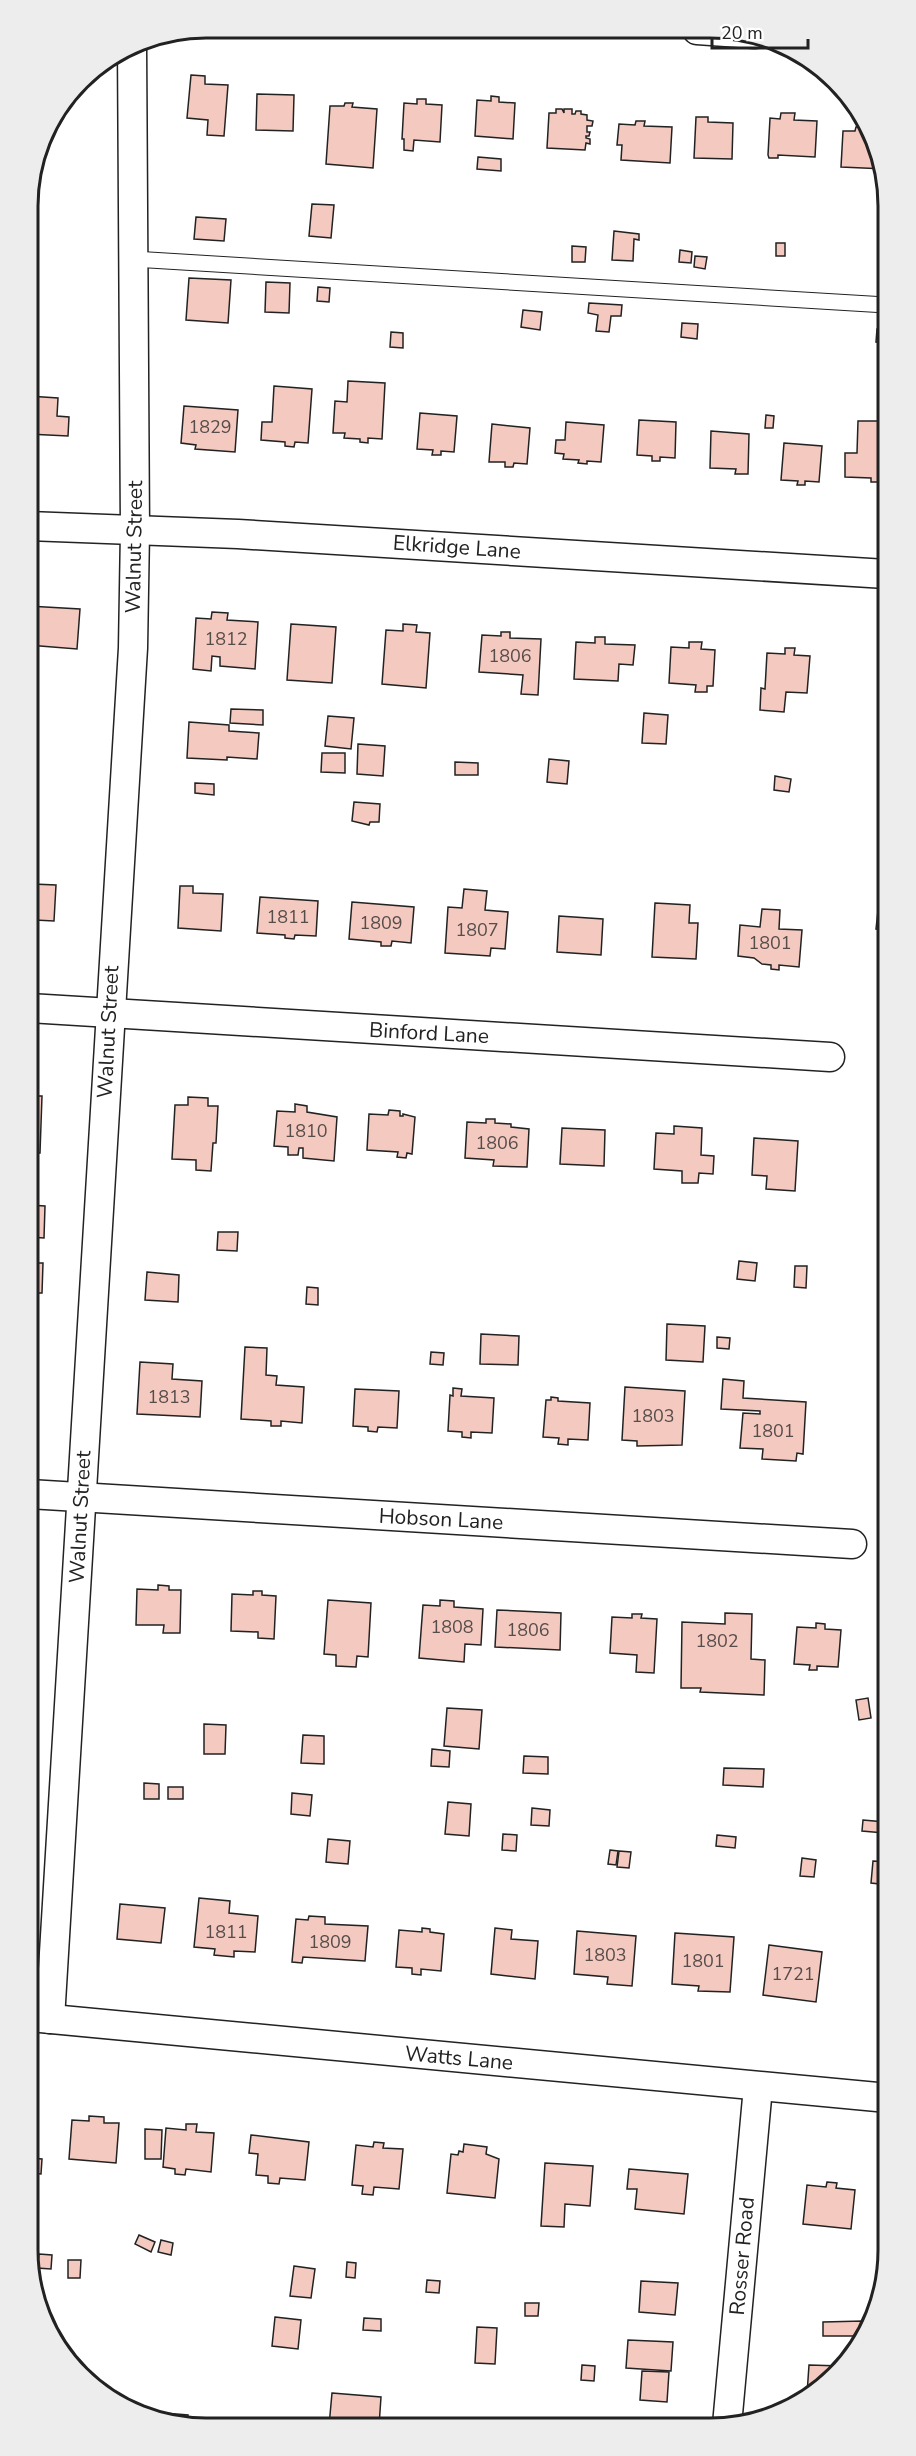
<svg xmlns="http://www.w3.org/2000/svg" width="916" height="2456" font-family="'Nunito Sans',sans-serif">
  <style>
    .building { fill: #f3c9c0; stroke: #222; stroke-width: 1.5 }
    .lines { fill: none; stroke-linecap: round; stroke-linejoin: round }
    .lane-casing { stroke: #222; stroke-width: 17 }
    .street-casing { stroke: #222; stroke-width: 31 }
    .lane { stroke: #fff; stroke-width: 15 }
    .street { stroke: #fff; stroke-width: 28 }
    .labels { text-anchor: middle; dominant-baseline: central; stroke-width: 4.5; stroke-linejoin: round; paint-order: stroke }
    .number-label { font-size: 18px; fill: #564c4a }
    .street-label { font-size: 21px; fill: #222; stroke: #fff }
    .rim { fill: none; stroke: #222; stroke-width: 3 }
  </style>
  <rect width="100%" height="100%" fill="#fff"/>
  <g class="building">
    <polygon points="191,75 205,76 205,84 228,85 224,136 207,135 208,120 187,118"/>
    <polygon points="257,94 294,95 293,131 256,130"/>
    <polygon points="491,96 499,97 499,102 515,103 513,139 475,136 477,100 491,101"/>
    <polygon points="417,99 426,99 426,104 442,105 440,142 414,140 413,151 404,150 404,139 402,139 404,103 417,104"/>
    <polygon points="64,102 64,112 58,111 58,118 52,118"/>
    <polygon points="345,103 353,103 352,107 377,109 373,168 326,164 330,106 344,106"/>
    <polygon points="556,109 562,109 564,113 564,109 572,109 572,114 575,114 576,111 581,111 581,114 587,115 587,120 593,121 592,126 587,126 587,132 590,132 589,136 586,136 586,138 590,139 590,144 586,143 585,150 547,148 549,113 556,113"/>
    <polygon points="781,113 795,113 794,120 817,121 815,157 778,155 778,158 769,158 768,155 770,118 780,119"/>
    <polygon points="696,117 708,117 708,122 733,123 732,159 694,158"/>
    <polygon points="636,121 645,121 644,126 672,127 670,163 621,160 622,145 617,145 619,124 635,125"/>
    <polygon points="856,127 865,127 864,132 872,132 885,169 841,167 843,131 855,131"/>
    <polygon points="478,157 501,159 501,171 477,169"/>
    <polygon points="312,204 334,205 331,238 309,236"/>
    <polygon points="196,217 226,219 224,241 194,239"/>
    <polygon points="614,231 639,234 639,240 634,239 633,261 612,260"/>
    <rect x="776" y="243" width="9" height="13"/>
    <polygon points="572,246 586,247 585,262 572,262"/>
    <polygon points="680,250 692,252 691,263 679,262"/>
    <polygon points="695,256 707,257 705,269 694,267"/>
    <polygon points="28,277 38,278 37,303 28,302"/>
    <polygon points="189,278 231,280 228,323 186,320"/>
    <polygon points="266,282 290,283 289,313 265,312"/>
    <polygon points="318,287 330,288 329,302 317,301"/>
    <polygon points="589,303 622,305 621,316 611,316 609,332 596,331 598,315 588,313"/>
    <polygon points="523,310 542,312 540,330 521,327"/>
    <polygon points="682,323 698,324 697,339 681,337"/>
    <polygon points="877,329 886,330 886,343 876,342"/>
    <polygon points="391,332 403,333 403,348 390,347"/>
    <polygon points="348,381 385,383 382,439 368,438 368,443 360,442 360,439 344,438 345,433 333,433 335,401 347,402"/>
    <polygon points="274,386 312,389 308,443 295,442 294,447 285,446 285,442 261,440 262,422 272,422"/>
    <polygon points="28,396 58,398 57,416 69,417 68,436 28,434"/>
    <polygon points="184,406 238,410 235,452 195,449 196,445 181,443"/>
    <polygon points="420,413 457,416 454,452 441,451 441,455 432,455 433,450 417,449"/>
    <polygon points="766,415 774,416 773,428 765,428"/>
    <polygon points="639,420 676,422 675,458 660,457 660,461 652,461 652,456 637,455"/>
    <polygon points="858,421 886,421 886,479 880,479 879,482 871,482 871,478 845,477 845,453 857,453"/>
    <polygon points="566,422 604,425 601,462 587,461 587,464 578,463 579,460 563,459 564,454 555,453 556,440 565,440"/>
    <polygon points="492,424 530,428 527,464 514,463 513,467 505,467 505,462 489,462"/>
    <polygon points="711,431 749,434 748,474 735,474 736,469 710,468"/>
    <polygon points="784,443 822,446 819,482 805,481 805,485 797,485 798,481 781,480"/>
    <polygon points="28,606 80,609 77,649 28,645"/>
    <polygon points="212,612 228,613 227,620 258,622 255,669 220,666 220,657 212,656 211,671 193,669 196,618 211,619"/>
    <polygon points="291,624 336,627 332,683 287,680"/>
    <polygon points="403,624 417,625 416,632 430,633 426,688 382,684 386,630 403,631"/>
    <polygon points="501,632 510,632 510,638 541,639 538,695 521,694 523,675 479,672 482,635 501,636"/>
    <polygon points="595,637 605,637 605,644 635,645 633,665 619,664 618,681 574,679 576,642 595,643"/>
    <polygon points="689,642 702,642 701,649 715,650 713,686 707,686 707,692 695,692 696,685 669,683 671,647 689,648"/>
    <polygon points="785,648 795,648 794,655 810,656 807,693 786,692 784,712 760,710 761,688 765,689 767,653 785,654"/>
    <polygon points="231,709 263,710 263,725 230,723"/>
    <polygon points="644,713 668,715 666,744 642,743"/>
    <polygon points="328,716 354,718 351,749 325,746"/>
    <polygon points="189,722 229,725 229,731 259,733 257,759 227,757 227,760 187,758"/>
    <polygon points="28,723 36,724 33,753 28,753"/>
    <polygon points="358,744 385,746 383,776 357,774"/>
    <polygon points="322,753 345,753 345,773 321,772"/>
    <polygon points="549,759 569,761 567,784 547,782"/>
    <polygon points="455,762 478,763 478,775 455,775"/>
    <polygon points="775,776 791,779 789,792 774,790"/>
    <polygon points="28,783 37,784 37,795 28,795"/>
    <polygon points="195,783 214,784 214,795 195,793"/>
    <polygon points="354,802 380,804 379,822 370,822 369,825 352,821"/>
    <polygon points="28,866 34,867 33,884 56,885 54,921 35,920 34,926 28,925"/>
    <polygon points="882,874 887,875 887,930 876,929"/>
    <polygon points="180,886 193,886 193,893 223,894 221,931 178,928"/>
    <polygon points="464,889 487,891 485,910 508,912 505,949 491,948 490,956 445,953 448,907 462,908"/>
    <polygon points="260,897 318,901 316,936 295,935 294,939 285,938 285,935 257,933"/>
    <polygon points="352,902 414,907 411,943 392,941 391,946 381,946 381,942 349,939"/>
    <polygon points="655,903 690,905 689,923 698,923 696,959 652,957"/>
    <polygon points="762,909 780,910 779,929 802,930 799,967 779,965 779,970 771,969 771,965 762,964 754,958 738,956 740,925 760,927"/>
    <polygon points="559,916 603,919 601,955 557,952"/>
    <polygon points="29,1089 29,1096 42,1096 40,1153 29,1153"/>
    <polygon points="188,1097 208,1098 208,1106 218,1106 216,1143 213,1143 211,1171 196,1170 196,1160 172,1159 175,1105 188,1105"/>
    <polygon points="295,1104 307,1106 307,1112 337,1117 334,1161 303,1158 303,1148 299,1148 298,1155 288,1155 288,1147 274,1146 277,1111 295,1112"/>
    <polygon points="389,1110 400,1111 400,1116 403,1116 403,1114 415,1117 412,1154 407,1153 406,1158 397,1157 398,1152 367,1150 369,1114 388,1115"/>
    <polygon points="486,1119 495,1119 495,1123 511,1124 511,1127 529,1129 527,1167 493,1166 494,1160 465,1158 467,1122 486,1123"/>
    <polygon points="674,1126 702,1128 701,1155 714,1156 713,1174 699,1173 698,1183 682,1183 682,1171 654,1169 656,1133 674,1134"/>
    <polygon points="562,1128 605,1130 604,1166 560,1164"/>
    <polygon points="754,1138 798,1141 795,1191 766,1189 767,1176 752,1175"/>
    <polygon points="881,1142 887,1142 887,1194 879,1194"/>
    <polygon points="29,1205 45,1206 44,1238 29,1237"/>
    <polygon points="218,1232 238,1232 237,1251 217,1250"/>
    <polygon points="739,1261 757,1263 755,1281 737,1279"/>
    <polygon points="29,1263 43,1263 42,1293 29,1293"/>
    <polygon points="795,1266 807,1266 806,1288 794,1287"/>
    <polygon points="147,1272 179,1275 178,1302 145,1300"/>
    <polygon points="307,1287 318,1288 318,1305 306,1304"/>
    <polygon points="667,1324 705,1326 703,1362 666,1360"/>
    <polygon points="481,1334 519,1336 518,1365 480,1364"/>
    <polygon points="717,1337 730,1338 729,1349 717,1348"/>
    <polygon points="245,1347 267,1348 266,1375 277,1376 276,1385 304,1387 302,1423 281,1421 281,1426 271,1426 271,1421 241,1419"/>
    <polygon points="431,1352 444,1353 443,1365 430,1364"/>
    <polygon points="140,1362 173,1364 172,1379 202,1381 200,1417 137,1414"/>
    <polygon points="723,1379 744,1381 743,1398 806,1402 803,1454 797,1453 796,1461 762,1459 763,1449 740,1448 743,1413 760,1414 760,1411 721,1409"/>
    <polygon points="625,1387 685,1391 682,1445 637,1446 637,1441 622,1440"/>
    <polygon points="453,1388 462,1389 461,1396 494,1398 492,1433 471,1432 471,1438 462,1437 462,1432 448,1431 450,1395 453,1396"/>
    <polygon points="355,1389 399,1391 397,1428 378,1427 377,1432 368,1431 368,1427 353,1426"/>
    <polygon points="551,1397 558,1398 558,1401 590,1403 588,1440 568,1439 568,1445 558,1444 559,1438 543,1437 546,1400 551,1400"/>
    <polygon points="158,1585 169,1586 169,1590 181,1590 180,1633 163,1633 164,1625 136,1625 137,1589 158,1590"/>
    <polygon points="253,1591 262,1591 262,1595 276,1596 274,1639 258,1638 258,1632 231,1631 232,1594 253,1595"/>
    <polygon points="328,1600 371,1603 368,1657 357,1656 356,1667 336,1666 336,1655 324,1654"/>
    <polygon points="440,1600 454,1601 454,1607 483,1609 481,1645 465,1644 464,1662 419,1658 423,1605 440,1606"/>
    <polygon points="497,1610 561,1613 560,1650 495,1647"/>
    <polygon points="725,1613 752,1614 751,1659 765,1660 764,1695 700,1692 701,1688 681,1688 682,1622 725,1624"/>
    <polygon points="632,1614 642,1614 641,1618 657,1619 654,1673 636,1672 637,1655 610,1653 612,1617 632,1618"/>
    <polygon points="816,1623 825,1624 825,1629 841,1630 838,1667 817,1666 817,1670 809,1670 810,1665 794,1664 797,1627 816,1628"/>
    <polygon points="868,1698 871,1718 859,1720 856,1700"/>
    <polygon points="447,1708 482,1710 479,1749 444,1746"/>
    <polygon points="204,1724 226,1725 225,1754 204,1754"/>
    <polygon points="303,1735 324,1736 324,1764 301,1763"/>
    <polygon points="432,1749 450,1751 449,1767 431,1766"/>
    <polygon points="524,1756 548,1757 548,1774 523,1773"/>
    <polygon points="724,1768 764,1769 763,1787 723,1785"/>
    <polygon points="144,1783 159,1784 159,1799 144,1799"/>
    <rect x="168" y="1787" width="15" height="12"/>
    <polygon points="292,1793 312,1795 310,1816 291,1814"/>
    <polygon points="448,1802 471,1804 469,1836 445,1834"/>
    <polygon points="532,1808 550,1810 549,1826 531,1825"/>
    <polygon points="863,1820 885,1822 884,1833 862,1831"/>
    <polygon points="503,1834 517,1835 516,1851 502,1850"/>
    <polygon points="717,1835 736,1837 735,1848 716,1846"/>
    <polygon points="328,1839 350,1841 348,1864 326,1862"/>
    <polygon points="610,1850 618,1851 616,1865 608,1864"/>
    <polygon points="619,1851 631,1852 629,1868 617,1867"/>
    <polygon points="802,1858 816,1860 814,1877 800,1876"/>
    <polygon points="873,1861 888,1862 888,1885 871,1883"/>
    <polygon points="199,1898 230,1901 229,1913 258,1916 255,1952 234,1951 234,1957 214,1955 215,1949 194,1947"/>
    <polygon points="120,1904 165,1908 161,1943 117,1939"/>
    <polygon points="309,1916 325,1917 325,1924 368,1926 365,1961 303,1957 302,1963 292,1962 296,1919 308,1920"/>
    <polygon points="422,1928 430,1929 430,1932 444,1934 441,1971 421,1969 421,1975 412,1974 412,1968 396,1967 399,1930 422,1932"/>
    <polygon points="495,1928 512,1930 511,1939 538,1941 535,1979 491,1974"/>
    <polygon points="577,1931 636,1936 632,1986 607,1984 608,1977 574,1974"/>
    <polygon points="675,1933 734,1937 730,1992 698,1991 699,1986 672,1984"/>
    <polygon points="769,1945 822,1952 816,2002 763,1995"/>
    <polygon points="89,2116 104,2117 104,2123 119,2123 116,2163 69,2159 72,2120 89,2121"/>
    <polygon points="186,2124 197,2124 196,2132 214,2133 211,2172 186,2169 185,2175 175,2174 175,2169 163,2167 166,2128 186,2130"/>
    <polygon points="145,2129 162,2130 161,2159 145,2159"/>
    <polygon points="251,2135 309,2142 305,2180 280,2178 279,2184 268,2183 268,2176 256,2175 258,2154 249,2153"/>
    <polygon points="374,2142 384,2143 383,2148 403,2149 399,2189 374,2187 373,2195 362,2194 363,2186 352,2185 356,2145 373,2147"/>
    <polygon points="464,2144 487,2147 486,2154 499,2159 495,2198 447,2193 451,2154 458,2155 459,2151 463,2152"/>
    <polygon points="30,2158 42,2159 41,2174 30,2173"/>
    <polygon points="545,2163 593,2166 590,2206 565,2204 564,2227 541,2226"/>
    <polygon points="629,2169 688,2174 684,2214 635,2209 637,2189 627,2189"/>
    <polygon points="827,2182 837,2183 836,2188 855,2190 851,2229 803,2224 807,2185 826,2187"/>
    <polygon points="139,2235 155,2242 151,2252 135,2244"/>
    <polygon points="161,2240 173,2243 171,2255 158,2252"/>
    <polygon points="39,2254 52,2255 51,2269 37,2268"/>
    <polygon points="68,2260 81,2260 80,2278 68,2278"/>
    <polygon points="347,2262 356,2263 355,2278 346,2277"/>
    <polygon points="294,2266 315,2269 311,2298 290,2296"/>
    <polygon points="427,2280 440,2281 439,2293 426,2292"/>
    <polygon points="641,2281 678,2283 675,2315 639,2312"/>
    <polygon points="525,2303 539,2303 538,2316 525,2316"/>
    <polygon points="275,2317 301,2320 298,2349 272,2346"/>
    <polygon points="364,2318 381,2319 381,2331 363,2330"/>
    <polygon points="863,2321 863,2336 823,2336 823,2322"/>
    <polygon points="477,2327 497,2328 495,2364 475,2363"/>
    <polygon points="628,2340 673,2342 671,2371 626,2368"/>
    <polygon points="582,2365 595,2366 594,2381 581,2380"/>
    <polygon points="809,2365 841,2366 840,2372 813,2394 807,2394"/>
    <polygon points="642,2371 669,2372 667,2402 640,2400"/>
    <polygon points="332,2393 381,2397 379,2426 329,2426"/>
    <polygon points="140,2411 188,2415 187,2426 171,2426 139,2415"/>
    <polygon points="235,2419 284,2423 284,2426 234,2426"/>
  </g>
  <g class="lines">
    <g class="lane-casing">
      <polyline id="lane" points="133,259 886,305"/>
    </g>
    <g class="street-casing">
      <g id="street">
        <polyline points="697,30 755,34"/>
        <polyline points="28,526 238,534 886,574"/>
        <polyline points="29,1008 830,1057"/>
        <polyline points="29,1494 852,1544"/>
        <polyline points="30,2017 888,2098"/>
        <polyline points="50,2019 133,648 135,531 132,44"/>
        <polyline points="727,2425 758,2087"/>
      </g>
    </g>
    <use href="#lane" class="lane"/>
    <use href="#street" class="street"/>
  </g>
  <g class="labels">
    <g class="number-label">
      <text x="210" y="427">1829</text>
      <text x="226" y="639">1812</text>
      <text x="510" y="656">1806</text>
      <text x="288" y="917">1811</text>
      <text x="381" y="923">1809</text>
      <text x="477" y="930">1807</text>
      <text x="770" y="943">1801</text>
      <text x="306" y="1131">1810</text>
      <text x="497" y="1143">1806</text>
      <text x="169" y="1397">1813</text>
      <text x="653" y="1416">1803</text>
      <text x="773" y="1431">1801</text>
      <text x="452" y="1627">1808</text>
      <text x="528" y="1630">1806</text>
      <text x="717" y="1641">1802</text>
      <text x="226" y="1932">1811</text>
      <text x="330" y="1942">1809</text>
      <text x="605" y="1955">1803</text>
      <text x="703" y="1961">1801</text>
      <text x="793" y="1974">1721</text>
    </g>
    <g class="street-label">
      <text transform="translate(134 547) rotate(-89)">Walnut Street</text>
      <text transform="translate(457 547) rotate(4)">Elkridge Lane</text>
      <text transform="translate(108 1032) rotate(-87)">Walnut Street</text>
      <text transform="translate(429 1033) rotate(3)">Binford Lane</text>
      <text transform="translate(80 1517) rotate(-87)">Walnut Street</text>
      <text transform="translate(441 1519) rotate(3)">Hobson Lane</text>
      <text transform="translate(459 2058) rotate(5)">Watts Lane</text>
      <text transform="translate(742 2256) rotate(-85)">Rosser Road</text>
    </g>
  </g>
  <path d="M0 0H916V2456H0ZM206 38H710A168 168 0 0 1 878 206V2250A168 168 0 0 1 710 2418H206A168 168 0 0 1 38 2250V206A168 168 0 0 1 206 38Z" fill="#ededed" fill-rule="evenodd"/>
  <path class="rim" d="M206 38H710A168 168 0 0 1 878 206V2250A168 168 0 0 1 710 2418H206A168 168 0 0 1 38 2250V206A168 168 0 0 1 206 38Z"/>
  <path d="M712 39v9h96v-9" fill="none" stroke="#222222" stroke-width="3"/>
  <text x="721" y="39" font-size="18" fill="#222222" stroke="#ffffff" stroke-width="4.5" paint-order="stroke">20 m</text>
</svg>
